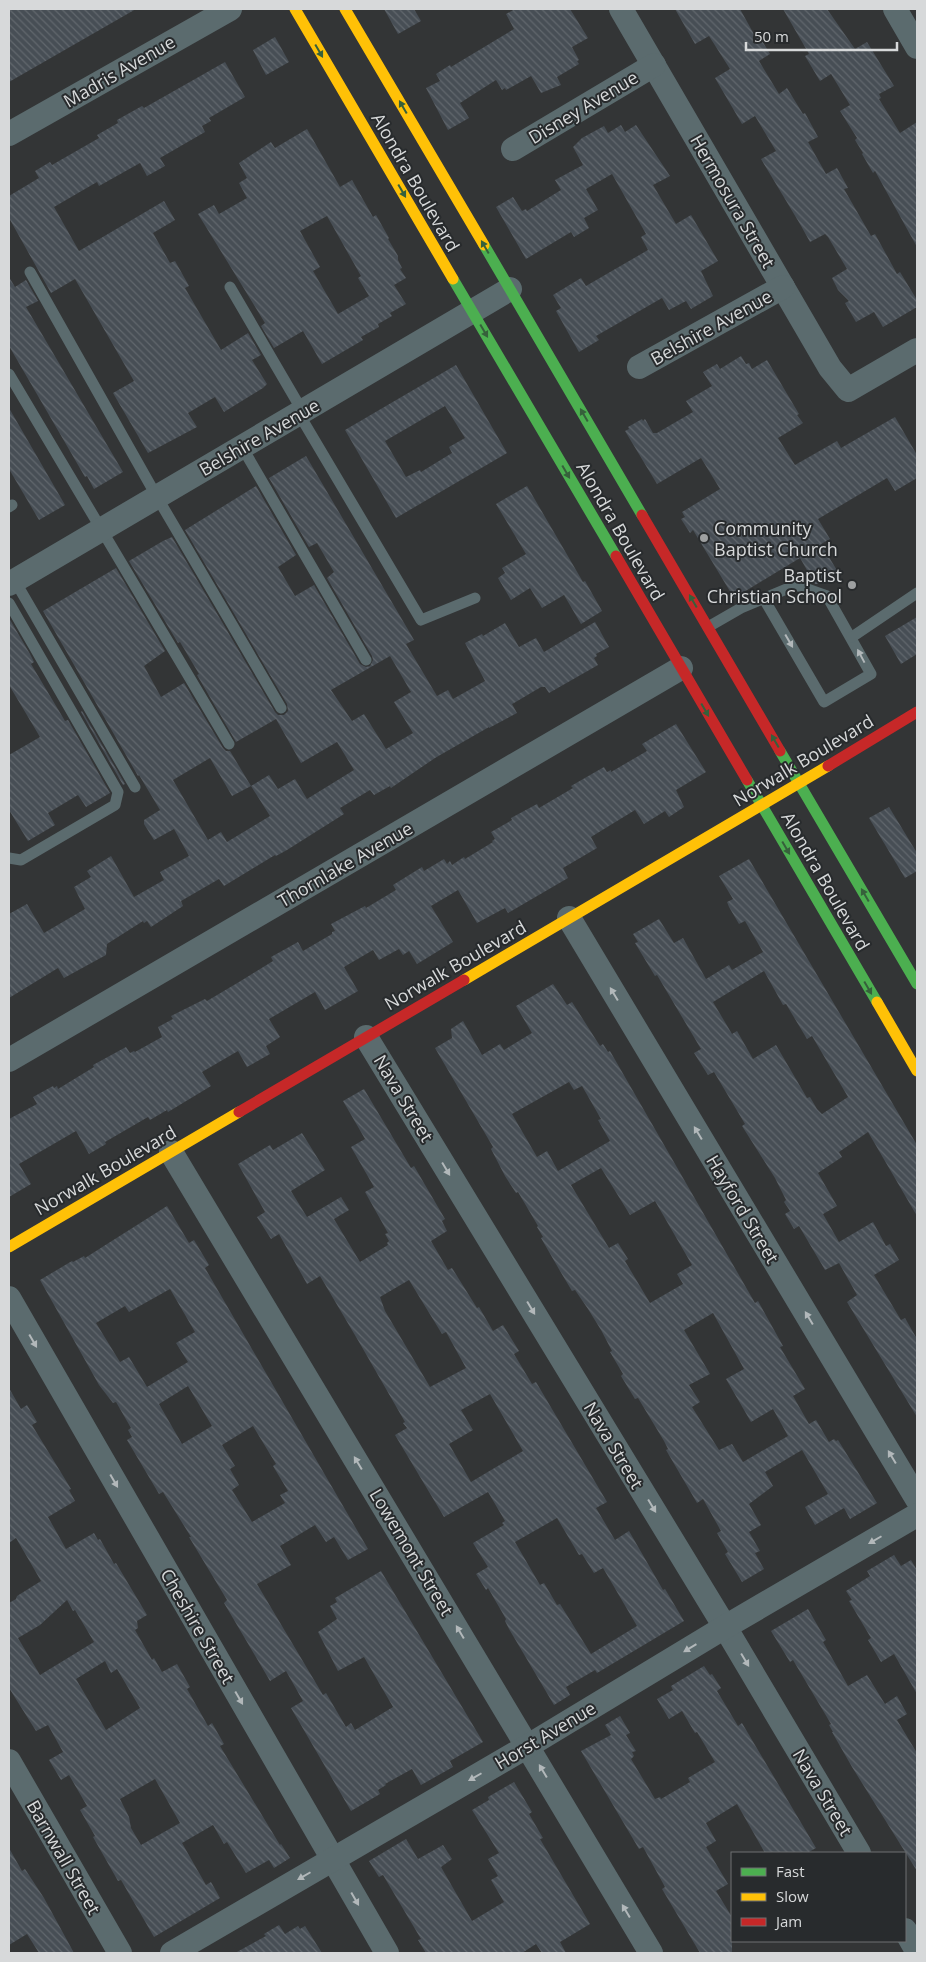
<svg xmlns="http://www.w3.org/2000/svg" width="926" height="1962" font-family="'Open Sans',sans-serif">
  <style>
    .building { fill: url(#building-back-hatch); fill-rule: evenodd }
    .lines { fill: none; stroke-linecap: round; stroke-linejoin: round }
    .lane { stroke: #5b6b6e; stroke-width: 11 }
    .street { stroke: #5b6b6e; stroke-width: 24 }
    .fast { stroke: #4caf50; stroke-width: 11 }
    .slow { stroke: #ffc107; stroke-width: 11 }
    .jam { stroke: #c62828; stroke-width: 11 }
    .oneway { fill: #36603b }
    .oneway2 { fill: #b2b8ba }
    .poi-dot { fill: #9ea0a1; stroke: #282b2d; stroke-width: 2 }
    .labels { text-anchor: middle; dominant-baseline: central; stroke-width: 4; stroke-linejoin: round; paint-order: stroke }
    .street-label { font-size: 18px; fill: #d7d9da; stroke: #282b2d }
    .poi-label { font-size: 18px; fill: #d7d9da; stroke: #282b2d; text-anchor: start }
  </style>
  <defs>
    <pattern id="building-back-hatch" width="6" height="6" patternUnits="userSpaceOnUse" patternTransform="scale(1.25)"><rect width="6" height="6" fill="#474e55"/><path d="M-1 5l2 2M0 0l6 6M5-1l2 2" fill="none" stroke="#61676d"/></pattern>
  </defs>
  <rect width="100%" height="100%" fill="#333536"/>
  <g class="building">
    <polygon points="9,9 136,9 9,82"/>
    <polygon points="384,9 414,9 421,21 398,34"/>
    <polygon points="515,9 570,9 588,38 572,47 579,60 577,61 579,64 557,77 561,85 541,93 531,76 506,90 505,88 502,90 496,80 460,103 469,118 448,130 426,88 440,81 436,74 450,65 451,67 514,29 506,14"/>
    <polygon points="675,9 740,9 755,36 758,34 770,54 759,61 779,94 787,88 803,114 805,113 818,137 808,142 826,174 837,168 848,188 844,189 871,236 875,234 897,274 900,272 917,300 917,307 883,327 874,312 856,322 845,303 849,301 838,290 832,278 847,269 828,237 825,234 810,242 800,224 761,159 776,151 755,116 742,124 715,78 730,69 709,36 695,44"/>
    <polygon points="783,9 827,9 855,49 867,42 894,86 879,94 881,98 879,99 900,133 917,122 917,247 875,171 873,173 862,154 863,153 855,140 857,138 840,111 850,105 831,74 820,81 805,56 809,54"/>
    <polygon points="275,37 289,62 266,75 253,50"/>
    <polygon points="225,62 245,97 209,118 211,121 202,126 205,132 160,158 165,166 147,176 140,163 99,186 97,182 54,207 79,251 164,201 175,220 153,233 170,263 175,261 189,286 185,288 221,350 248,333 261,355 252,360 267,384 263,388 224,412 215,397 188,413 197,427 148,453 113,393 134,381 75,279 51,293 9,218 9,196 39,178 35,171 50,162 52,165 99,138 97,135 118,123 117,120 142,106 144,108"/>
    <polygon points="621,125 625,132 636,125 670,176 653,185 676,224 691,215 718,261 701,271 713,296 691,309 686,301 669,310 662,298 596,336 599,340 579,352 556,311 561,308 553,295 581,278 586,286 648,250 641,237 646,234 612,174 586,189 598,210 584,218 589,228 574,237 571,232 526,259 496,207 513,197 522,211 526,209 527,211 561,190 555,180 583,165 573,147 582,138 604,126 608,133"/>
    <path d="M307,129L340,187L352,180L373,217L376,215L389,238L388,239L398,256V260L402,268L400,269L406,278L394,285L406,304L390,313L392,316L378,324L379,327L361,337L363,340L322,364L303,331L274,348L261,326L265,323L198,214L214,205L219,214L247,198L239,183L247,178L239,163L271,142L275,148ZM327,216L361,276L358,278L369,296L338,314L313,271L320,267L300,231Z"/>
    <polygon points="9,277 15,287 26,280 38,301 26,307 123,472 94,489 87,476 85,477 9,346"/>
    <polygon points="741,356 746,364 749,363 752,369 767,360 799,414 797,415 803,423 778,438 795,465 837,441 841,448 895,417 917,455 917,478 895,491 887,478 818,519 830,539 821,544 838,572 817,584 815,584 800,558 734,598 693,530 690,533 681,519 685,517 682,512 720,489 701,458 657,484 625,431 629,429 628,427 642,419 643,421 645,419 653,433 657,433 693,412 686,401 712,386 703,372 717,364 720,369"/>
    <path d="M456,365L507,453L396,518L345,430ZM445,406L465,438L449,447L452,453L421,472L420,470L406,477L385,441Z"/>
    <polygon points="9,408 65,505 39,520 9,469"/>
    <path d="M306,456L410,633L414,640L406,644L437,696L448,690L453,699L485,681L465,643L482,634L483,636L505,623L519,647L536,638L544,652L595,622L609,647L596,654L597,656L594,658L598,665L549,693L545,687H541L514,703L512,704L517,713L489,728V727L435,758L391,788L390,786L374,795L370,790L340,808L344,814L287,850L276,856L275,855L224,886L219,879L181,901L183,906L151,927L147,921L144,923L143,921L107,944L106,955L64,978L58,968L9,998V914L27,904L44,933L85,909L74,887L91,877L87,871L111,856L134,897L164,880L160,872L189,856L174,829L154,840L144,824V820L160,810L139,775L138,776L43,611L116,568L165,651L144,666L161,697L184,683L223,748L226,751H230L251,786L232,796L210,758L173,780L208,840L221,832L227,842L270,816L251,786L269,775L278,789L295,779L307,799L354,770L337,742L301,763L276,719L236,742L197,675L199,674L180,642L178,643L129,561L163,541L172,537L275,712L278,715H284L288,711L287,704L185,530L256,486L296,555L278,567L295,596L314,585L360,664L366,667L370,666L373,660L372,656L327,578L334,572L317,543L309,547L269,478ZM390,656L411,692L394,702L413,733L386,749L364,714L352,721L331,690Z"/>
    <polygon points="527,486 583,582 585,581 602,611 581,624 564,595 542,608 530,588 511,600 498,578 505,573 502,568 526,554 496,504"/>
    <polygon points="917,617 917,654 901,664 885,636"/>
    <polygon points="9,618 30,654 34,662 31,664 65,721 68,720 110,793 86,807 78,795 48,813 55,825 28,841 9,810 9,755 40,737 9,685"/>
    <polygon points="82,711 125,784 123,785 81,712"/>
    <polygon points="676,724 706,772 676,790 684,807 669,817 665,811 644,824 635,810 591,837 597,848 563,868 568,878 508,913 505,908 477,923 458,890 431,906 453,942 417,964 409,951 403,955 399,949 379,960 373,950 344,967 358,991 325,1010 315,992 269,1019 280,1037 266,1046 270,1054 247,1067 238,1051 202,1072 211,1086 168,1112 167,1110 150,1120 148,1117 105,1142 106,1144 89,1154 76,1131 19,1164 31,1184 9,1197 9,1119 37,1104 33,1097 53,1086 54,1088 57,1086 58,1089 94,1067 93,1065 126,1047 130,1053 134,1051 135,1052 162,1037 158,1027 173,1019 171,1016 205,999 207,1001 239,982 273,961 271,957 298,942 303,951 332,934 332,932 335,931 331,924 365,906 366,908 396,890 393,885 422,867 424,871 444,859 447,864 450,861 452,865 464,857 465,859 493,842 492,841 495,839 491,832 512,820 511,818 537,804 539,808 573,788 571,786 604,767 607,772 611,770 611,772 647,751 642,744"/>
    <polygon points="889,807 917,853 917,871 905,878 869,818"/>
    <path d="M749,859L917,1145V1216L868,1132L839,1152L842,1157L818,1173L837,1206L823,1214L839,1242L873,1222L886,1246L890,1244L899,1260L874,1275L901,1320L905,1318L917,1339V1417L847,1302L857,1295L839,1263L825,1270L799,1226L794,1229L785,1214L790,1211L784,1202L786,1200L775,1178L742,1126L745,1124L714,1072L708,1075L694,1053L701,1049L657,975L655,976L635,943L638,942L633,934L659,919L674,943L683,938L706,979L729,965L732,970L763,952L745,921L739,924L729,907L727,902L733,899L719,876ZM764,971L783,1005L786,1004L807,1039L812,1036L848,1097L822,1114L817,1109L810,1097L807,1098L776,1045L753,1059L737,1031L732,1034L713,1002Z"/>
    <path d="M553,984L567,1005L572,1002L600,1046L603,1044L608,1052L610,1051L755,1303L758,1301L783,1346L780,1347L805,1389L793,1396L809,1424L816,1420L829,1442L834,1439L836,1441L838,1440L877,1503L850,1519L844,1508L815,1525L805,1507L828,1494L802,1450L765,1472L773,1486L749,1504L761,1525L749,1532L760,1551L755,1553L764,1569L742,1582L725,1554L728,1552L717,1533L721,1531L703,1499L697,1503L666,1450L668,1449L664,1441L638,1398L635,1399L621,1376L623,1374L610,1352L612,1351L601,1330L588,1309L575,1290L572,1291L560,1271L541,1238L543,1237L537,1227L538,1226L518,1192L516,1193L505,1176L491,1149L493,1147L435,1048L452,1038L451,1029L463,1021L482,1055L500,1044L504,1050L532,1033L516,1006ZM569,1082L574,1090L582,1086L601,1119L598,1120L610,1141L558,1171L547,1151L537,1157L512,1114ZM601,1168L630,1215L655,1201L692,1265L677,1274L683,1284L650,1303L625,1261L628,1259L618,1243L609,1248L571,1185ZM713,1313L744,1369L726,1379L751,1422L773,1409L788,1436L743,1462L732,1444L719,1450L692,1407L700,1402L689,1385L710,1374L684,1330Z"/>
    <path d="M364,1089L411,1168L414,1166L445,1219L442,1221L447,1231L431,1241L448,1270L452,1268L477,1308L479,1307L493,1331L503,1325L519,1351L514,1354L532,1384L536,1382L607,1502L596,1508L615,1540L629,1531L663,1590L665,1589L684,1621L597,1673L595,1670L566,1687L570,1695L554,1705L509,1629L505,1621L506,1619L488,1588L486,1590L476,1574L488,1567L473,1543L504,1525L502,1523L505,1521L488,1492L444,1517L395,1435L407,1428L403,1423L405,1422L359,1342L320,1276L307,1284L279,1234L271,1239L257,1217L265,1212L238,1164L270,1145L273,1150L302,1133L325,1170L291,1191L307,1217L341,1197L349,1210L334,1219L360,1262L388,1245L387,1243L389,1241L385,1234L388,1233L365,1192L374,1187L351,1147L365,1139L343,1101ZM409,1280L442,1334L446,1332L466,1368L430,1387L385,1311L380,1297ZM490,1394L523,1451L471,1482L449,1444L473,1430L461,1410ZM557,1518L579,1555L582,1554L594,1573L603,1568L637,1626L591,1654L560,1604L557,1605L544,1583L540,1585L515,1542Z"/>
    <path d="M167,1206L189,1243L194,1240L209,1265L205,1268L368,1549L348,1560L334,1537L326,1542L315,1525L280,1546L291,1565L257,1584L323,1695L326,1693L346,1727L351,1723L355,1730L393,1707L364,1657L338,1671L318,1632L337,1619L330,1606L337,1602L335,1598L381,1571L483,1742L450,1761L453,1767L421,1785L412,1769L385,1784L386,1785L378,1790L380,1794L351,1811L291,1708L303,1701L286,1671L270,1681L224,1603L227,1600L189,1537H191L163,1492L159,1494L127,1440L132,1437L128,1430L131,1428L116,1402L113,1403L99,1385L40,1280L72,1261L73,1262L84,1256L85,1258ZM170,1289L195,1332L176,1343L188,1362L147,1387L129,1357L120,1362L96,1323L125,1306L129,1312ZM188,1386L212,1426L182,1444L159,1404ZM253,1426L276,1464L273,1466L288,1491L280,1495L285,1503L252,1522L232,1490L239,1485L230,1469L235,1466L222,1445Z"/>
    <path d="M9,1388L21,1409L27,1405L37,1422L32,1425L71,1489L69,1490L75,1501L48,1517L66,1549L94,1533L98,1540L100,1539L114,1564L116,1563L147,1615L137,1621L138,1628L135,1630L152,1660L154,1658L162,1672L177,1664L190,1687L187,1689L208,1726L212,1723L224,1744L220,1746L280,1845L281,1844L290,1858L274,1868L269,1860L246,1873L227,1842L224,1844L213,1825L182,1843L206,1885L211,1882L220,1898L154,1937L121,1880L118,1881L93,1837L95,1836L80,1810L87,1806L69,1775L61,1780L49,1760L63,1752L48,1725L36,1731L9,1688V1603L16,1599L17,1596L41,1581L16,1538L9,1543ZM67,1600L73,1611L75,1610L94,1642L40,1675L18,1638L40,1625ZM105,1661L111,1673L117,1669L140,1708L106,1730L76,1679ZM155,1779L180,1823L141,1845L131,1828L129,1817L120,1799Z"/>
    <polygon points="894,1555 901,1566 911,1560 917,1570 917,1694 894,1654 881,1662 868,1640 871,1638 849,1601 852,1600 846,1591 870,1576 867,1571"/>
    <polygon points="808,1609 826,1640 823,1642 848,1686 867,1675 885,1704 897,1696 907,1714 897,1720 917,1753 917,1871 852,1767 832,1732 833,1732 829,1725 831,1724 793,1660 790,1662 771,1631"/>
    <polygon points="704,1666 710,1675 712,1674 721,1688 717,1691 738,1726 742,1723 816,1848 807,1853 765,1853 737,1804 706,1823 716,1841 706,1847 728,1884 716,1891 732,1917 732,1953 700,1953 662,1889 665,1887 643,1847 639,1849 581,1751 611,1735 605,1725 620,1716 630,1733 626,1735 636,1751 632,1752 634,1756 631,1759 655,1799 660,1797 661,1799 690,1782 688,1778 715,1762 697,1732 695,1733 682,1711 669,1719 657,1699 673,1690 671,1686"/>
    <polygon points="514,1782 532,1812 529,1814 543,1838 540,1839 590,1924 560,1942 566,1953 542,1953 536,1944 522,1953 426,1953 418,1940 421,1939 383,1875 379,1877 369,1861 406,1839 418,1859 443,1845 452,1859 441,1867 472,1921 504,1902 491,1880 498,1876 488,1859 499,1853 472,1810 489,1800 488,1797"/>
    <polygon points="9,1848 22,1871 25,1869 44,1898 74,1953 39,1953 27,1934 9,1945"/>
    <polygon points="279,1925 285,1934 298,1926 300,1929 305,1926 322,1953 235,1953 266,1936 264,1934"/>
  </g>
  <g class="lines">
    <g class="lane">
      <polyline points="30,272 157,497 281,708"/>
      <polyline points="230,287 303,412"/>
      <polyline points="9,374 229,744"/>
      <polyline points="299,414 421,620 475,598"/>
      <polyline points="242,447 366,660"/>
      <polyline points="9,507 12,505"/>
      <polyline points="15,581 135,787"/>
      <polyline points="9,603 118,792 115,805 21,860 9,858"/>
      <polyline points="708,627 741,608 796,585 827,596 871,674 824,702 764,599"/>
      <polyline points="852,637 917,593"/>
    </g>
    <g class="street">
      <polyline points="621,9 830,368 848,390 917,350"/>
      <polyline points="895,9 917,47"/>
      <polyline points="9,134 230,9"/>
      <polyline points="513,149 654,65"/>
      <polyline points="639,367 783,287"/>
      <polyline points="9,584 510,289"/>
      <polyline points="569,918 917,1499"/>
      <polyline points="366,1037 725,1627 859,1853"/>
      <polyline points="9,1060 681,668"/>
      <polyline points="171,1152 651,1953"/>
      <polyline points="9,1298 387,1953"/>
      <polyline points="9,1761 120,1953"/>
      <polyline points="905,1930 917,1951"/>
      <polyline points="172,1953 528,1746 725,1627 917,1515"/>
    </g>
    <g class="fast">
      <polyline points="484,245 642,515"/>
      <polyline points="453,279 616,556"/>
      <polyline points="780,751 917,984"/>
      <polyline points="747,780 877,1002"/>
    </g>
    <g class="slow">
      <polyline points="295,9 453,279"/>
      <polyline points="345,9 484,245"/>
      <polyline points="464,980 828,766"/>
      <polyline points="877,1002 917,1071"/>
      <polyline points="9,1247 239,1112"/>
    </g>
    <g class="jam">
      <polyline points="642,515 780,751"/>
      <polyline points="616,556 747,780"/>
      <polyline points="828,766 917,712"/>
      <polyline points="239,1112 464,980"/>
    </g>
  </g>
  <defs><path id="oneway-solid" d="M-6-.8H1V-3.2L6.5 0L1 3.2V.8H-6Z" transform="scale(1.25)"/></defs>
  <g class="oneway">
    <use href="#oneway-solid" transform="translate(319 51) rotate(60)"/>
    <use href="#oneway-solid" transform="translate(403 107) rotate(-120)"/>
    <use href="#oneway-solid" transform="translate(402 191) rotate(60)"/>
    <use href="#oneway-solid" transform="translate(485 247) rotate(-120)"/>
    <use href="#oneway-solid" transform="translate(484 331) rotate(60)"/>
    <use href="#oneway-solid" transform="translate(584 415) rotate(-120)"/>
    <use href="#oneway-solid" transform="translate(566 472) rotate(60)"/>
    <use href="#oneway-solid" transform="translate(693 601) rotate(-120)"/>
    <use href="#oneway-solid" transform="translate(705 710) rotate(60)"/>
    <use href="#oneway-solid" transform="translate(775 741) rotate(-120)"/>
    <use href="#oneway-solid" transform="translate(786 848) rotate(60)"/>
    <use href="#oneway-solid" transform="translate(865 895) rotate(-120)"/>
    <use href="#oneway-solid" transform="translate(868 988) rotate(60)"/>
  </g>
  <g class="oneway2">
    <use href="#oneway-solid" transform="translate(789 641) rotate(60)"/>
    <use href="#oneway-solid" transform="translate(861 656) rotate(-118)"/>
    <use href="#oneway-solid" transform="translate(614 994) rotate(-121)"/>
    <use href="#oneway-solid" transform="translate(698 1133) rotate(-121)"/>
    <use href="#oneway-solid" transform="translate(446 1169) rotate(59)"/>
    <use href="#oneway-solid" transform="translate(531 1308) rotate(59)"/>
    <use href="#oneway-solid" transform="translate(809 1318) rotate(-121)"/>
    <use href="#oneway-solid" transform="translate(33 1341) rotate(60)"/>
    <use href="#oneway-solid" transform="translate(892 1457) rotate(-121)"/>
    <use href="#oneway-solid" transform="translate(358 1463) rotate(-121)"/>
    <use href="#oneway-solid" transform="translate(114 1481) rotate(60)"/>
    <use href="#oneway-solid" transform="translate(652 1506) rotate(59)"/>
    <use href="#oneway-solid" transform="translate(875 1540) rotate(150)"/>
    <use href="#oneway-solid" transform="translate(460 1632) rotate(-121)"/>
    <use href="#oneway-solid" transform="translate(690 1648) rotate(149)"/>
    <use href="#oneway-solid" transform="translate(745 1660) rotate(59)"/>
    <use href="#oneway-solid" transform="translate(239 1698) rotate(60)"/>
    <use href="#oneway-solid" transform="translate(543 1771) rotate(-121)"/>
    <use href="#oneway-solid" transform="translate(475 1777) rotate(150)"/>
    <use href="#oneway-solid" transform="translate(304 1876) rotate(150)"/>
    <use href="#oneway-solid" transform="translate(355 1899) rotate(60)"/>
    <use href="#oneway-solid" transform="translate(626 1911) rotate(-121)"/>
  </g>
  <g class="poi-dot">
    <circle cx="704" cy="538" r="5"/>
    <circle cx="852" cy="585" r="5"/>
  </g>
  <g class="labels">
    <g class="street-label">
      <text transform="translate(119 71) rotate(-30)">Madris Avenue</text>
      <text transform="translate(583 107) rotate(-31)">Disney Avenue</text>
      <text transform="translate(416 182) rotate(60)">Alondra Boulevard</text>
      <text transform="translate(733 201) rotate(60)">Hermosura Street</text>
      <text transform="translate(711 327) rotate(-29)">Belshire Avenue</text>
      <text transform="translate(259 437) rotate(-30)">Belshire Avenue</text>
      <text transform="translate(621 531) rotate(60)">Alondra Boulevard</text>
      <text transform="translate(803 760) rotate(-31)">Norwalk Boulevard</text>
      <text transform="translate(345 864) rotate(-30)">Thornlake Avenue</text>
      <text transform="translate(826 881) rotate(60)">Alondra Boulevard</text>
      <text transform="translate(455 965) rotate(-30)">Norwalk Boulevard</text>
      <text transform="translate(404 1098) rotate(59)">Nava Street</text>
      <text transform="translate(105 1170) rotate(-30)">Norwalk Boulevard</text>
      <text transform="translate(743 1209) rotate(59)">Hayford Street</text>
      <text transform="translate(614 1445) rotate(59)">Nava Street</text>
      <text transform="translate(412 1552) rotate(59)">Lowemont Street</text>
      <text transform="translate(198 1626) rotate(60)">Cheshire Street</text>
      <text transform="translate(545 1735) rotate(-31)">Horst Avenue</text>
      <text transform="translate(823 1792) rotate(59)">Nava Street</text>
      <text transform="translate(64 1857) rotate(60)">Barnwall Street</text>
    </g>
    <g class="poi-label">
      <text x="714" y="528">Community<tspan x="714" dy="21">Baptist Church</tspan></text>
      <text x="842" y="575" text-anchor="end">Baptist<tspan x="842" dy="21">Christian School</tspan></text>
    </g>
  </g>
  <rect width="926" height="1962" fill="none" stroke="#d7d9da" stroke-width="20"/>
  <rect x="731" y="1852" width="175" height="90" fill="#282b2d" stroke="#6e7172"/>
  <rect x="741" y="1868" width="25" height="8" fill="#4caf50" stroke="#6e7172"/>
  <text x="776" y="1877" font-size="15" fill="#d7d9da">Fast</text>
  <rect x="741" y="1893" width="25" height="8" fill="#ffc107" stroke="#6e7172"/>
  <text x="776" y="1902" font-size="15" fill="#d7d9da">Slow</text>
  <rect x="741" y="1918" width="25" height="8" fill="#c62828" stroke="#6e7172"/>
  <text x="776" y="1927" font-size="15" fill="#d7d9da">Jam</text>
  <path d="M746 42v8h151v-8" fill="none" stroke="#d7d9da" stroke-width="2.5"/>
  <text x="754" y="42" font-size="15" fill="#d7d9da" stroke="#282b2d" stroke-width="4" paint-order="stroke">50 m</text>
</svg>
